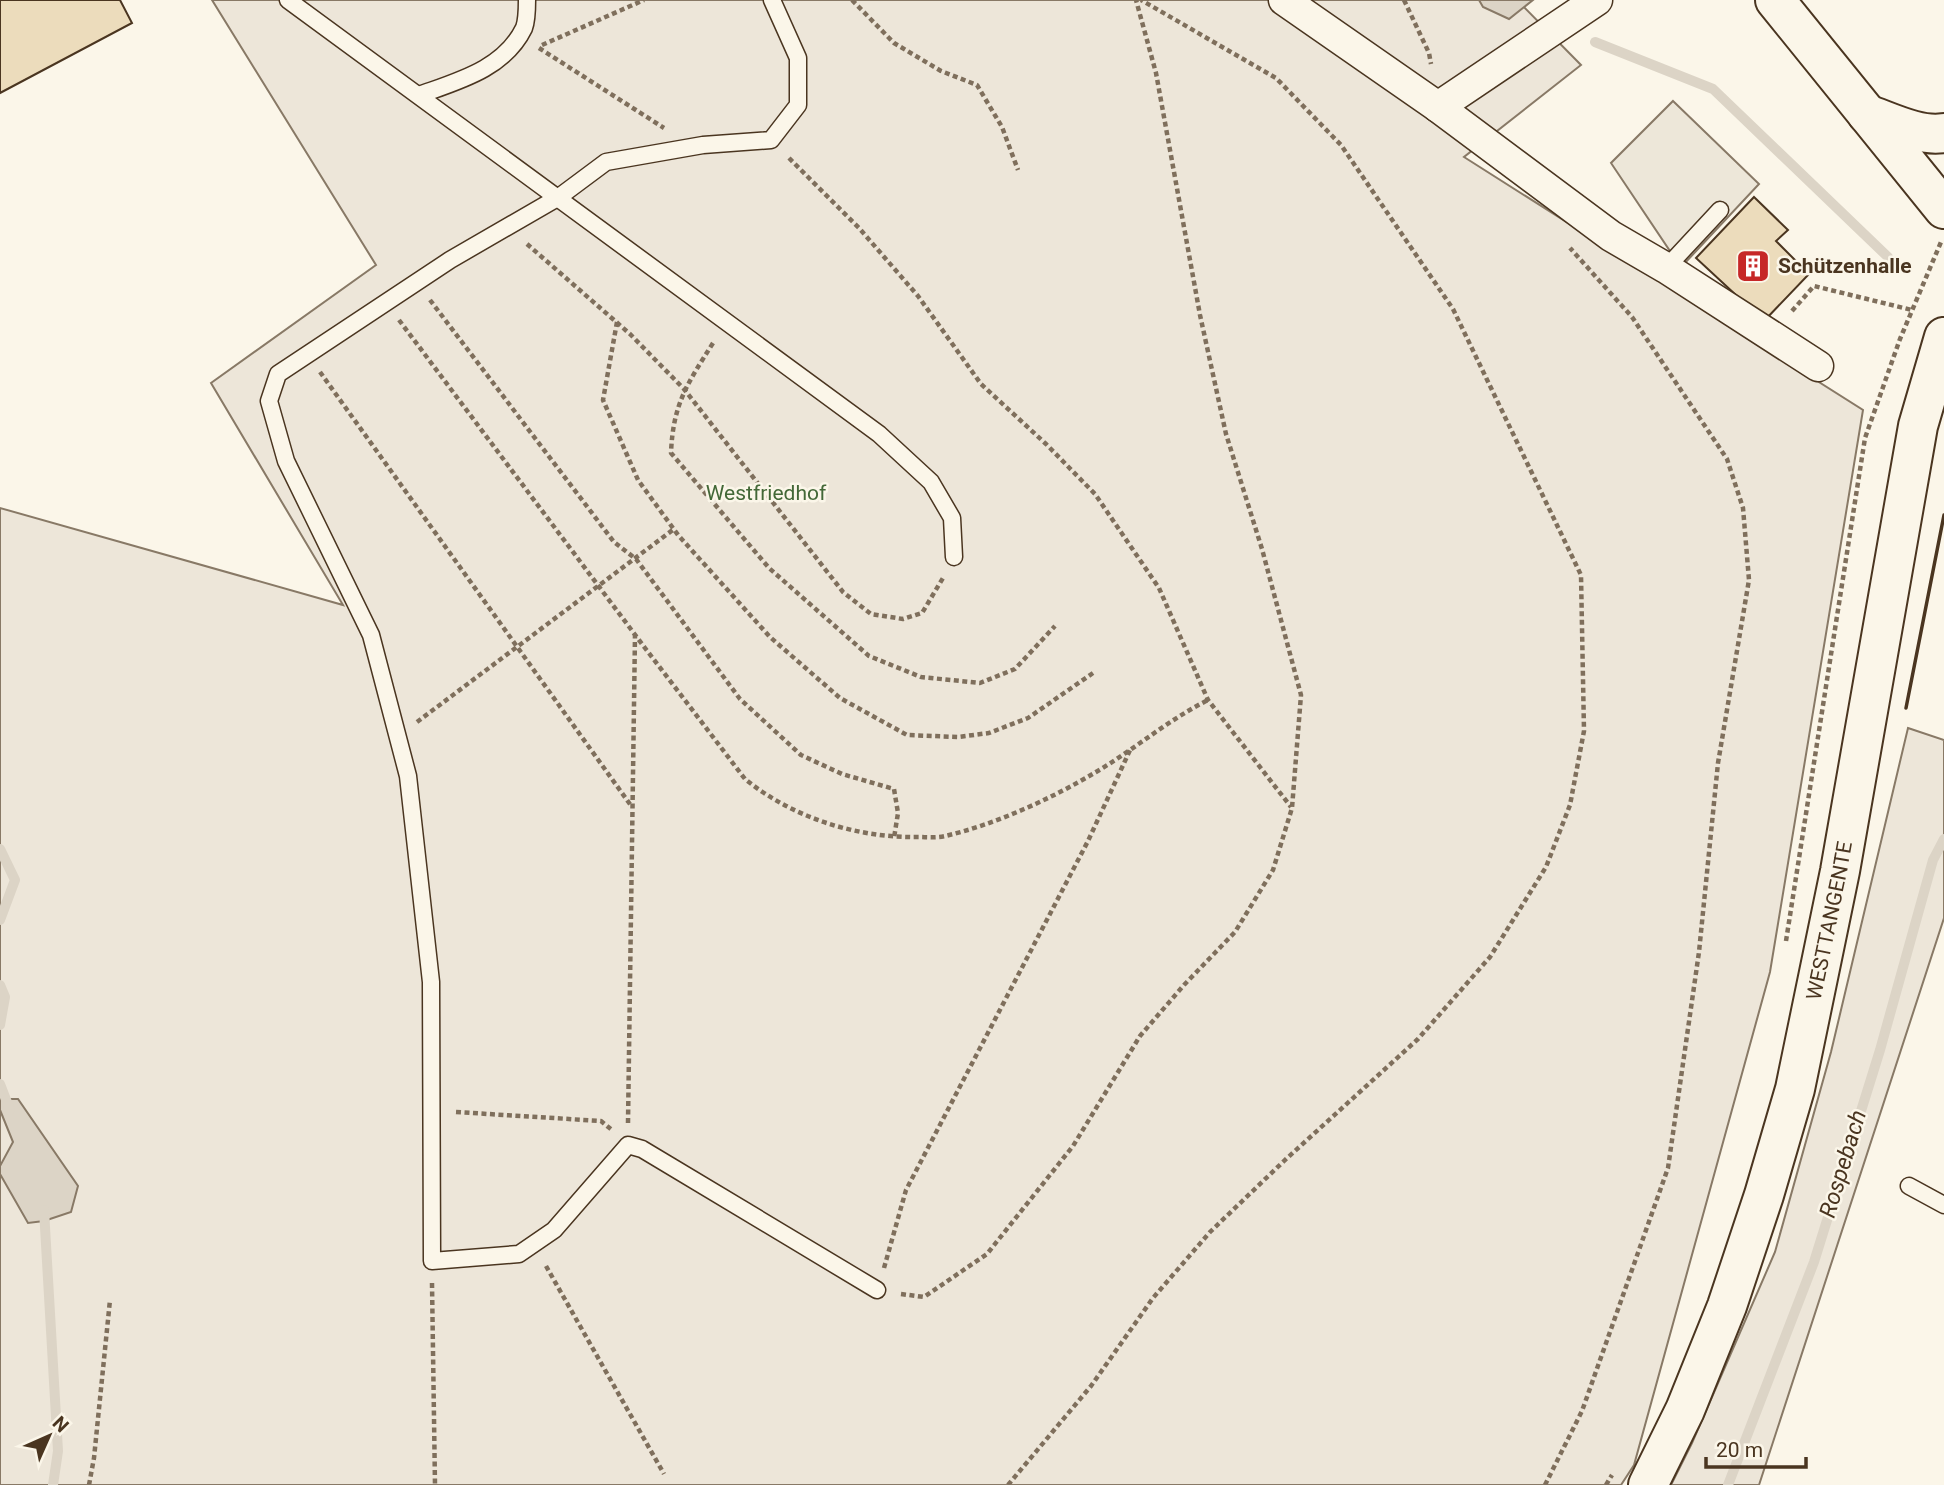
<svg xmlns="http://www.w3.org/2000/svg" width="1944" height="1485" font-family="Roboto,sans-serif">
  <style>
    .green { fill: #ede6d9; stroke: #887966; stroke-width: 2 }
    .parking { fill: #ede7d9; stroke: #887966; stroke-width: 2 }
    .water { fill: #dcd4c6; stroke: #887966; stroke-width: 2 }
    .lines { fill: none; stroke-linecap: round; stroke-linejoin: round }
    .stream { stroke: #dcd4c6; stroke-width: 10 }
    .building { fill: #ecdcbc; stroke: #4a3520; stroke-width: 2 }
    .service-casing { stroke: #4a3520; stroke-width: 19 }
    .minor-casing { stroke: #4a3520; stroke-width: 33 }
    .secondary-casing { stroke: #4a3520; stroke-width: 42 }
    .primary-casing { stroke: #4a3520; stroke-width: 42 }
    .path { stroke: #7f6f5c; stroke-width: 4.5; stroke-dasharray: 5 3.5; stroke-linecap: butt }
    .service { stroke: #fbf6e9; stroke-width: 16 }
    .minor { stroke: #fbf6e9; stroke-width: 30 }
    .secondary { stroke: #fbf6e9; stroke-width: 38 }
    .primary { stroke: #fbf6e9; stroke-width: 38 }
    .wall { stroke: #4a3520; stroke-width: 3.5 }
    .labels { text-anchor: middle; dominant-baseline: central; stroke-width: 5; stroke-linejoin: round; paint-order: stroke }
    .poi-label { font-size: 21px; font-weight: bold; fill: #4a3520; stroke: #fbf6e9; text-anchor: start }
    .park-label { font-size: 21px; fill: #436837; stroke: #fbf6e9 }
    .street-label { font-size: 21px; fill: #4a3520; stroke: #fbf6e9 }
    .water-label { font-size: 23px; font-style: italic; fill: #4a3520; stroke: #fbf6e9 }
  </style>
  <rect width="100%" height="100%" fill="#fbf6e9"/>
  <g class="green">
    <polygon points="212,0 1517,0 1581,65 1464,157 1863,410 1770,972 1634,1465 1621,1485 0,1485 0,508 343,605 211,383 376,265"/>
    <polygon points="1908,728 1944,740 1944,918 1759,1485 1671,1485 1692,1443 1775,1252 1831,1052"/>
  </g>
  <polygon class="parking" points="1673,101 1759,184 1683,265 1672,254 1611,163"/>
  <g class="water">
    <polygon points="1479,0 1533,0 1509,19 1483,7"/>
    <polygon points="0,1099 18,1099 78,1186 71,1212 44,1221 28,1223 0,1174 0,1166 13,1142 0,1110"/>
  </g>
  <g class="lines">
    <g class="stream">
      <polyline points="1595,42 1713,89 1888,257"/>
      <polyline points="0,849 15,880 0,920"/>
      <polyline points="0,985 5,997 0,1025"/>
      <polyline points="0,1084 10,1110"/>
      <polyline points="44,1210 58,1451 53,1485"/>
      <polyline points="1728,1485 1814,1262 1880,1050 1933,860 1944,839"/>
    </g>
  </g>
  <g class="building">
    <polygon points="0,0 120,0 132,23 0,93"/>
    <polygon points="1754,197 1788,230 1776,241 1809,274 1764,321 1696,258"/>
  </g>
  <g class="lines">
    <g class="service-casing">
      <g id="service">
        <polyline points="288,0 879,434 931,482 952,518 954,557"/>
        <polyline points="772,0 798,58 798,105 771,140 703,145 606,162 559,197 450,260 278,374 269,401 286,461 371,635 408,776 431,982 432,1261 519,1254 554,1230 628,1145 642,1149 877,1290"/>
        <path d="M419,95C458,81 504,69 524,28C527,20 527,8 527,0"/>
        <polyline points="1666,268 1720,210"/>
        <polyline points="1909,1186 1944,1205"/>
      </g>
    </g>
    <g class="minor-casing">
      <g id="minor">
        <polyline points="1284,0 1438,107 1611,236 1666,268 1818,366"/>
        <polyline points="1438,107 1597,0"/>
      </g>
    </g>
    <g class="secondary-casing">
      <g id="secondary">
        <polyline points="1775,0 1944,209"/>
        <path d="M1867,114C1890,122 1919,137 1944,133"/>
      </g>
    </g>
    <g class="primary-casing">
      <g id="primary">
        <path id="s1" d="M1648,1485L1685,1410L1727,1306L1764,1195L1795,1089L1840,871L1918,426L1944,337"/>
      </g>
    </g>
    <g class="path">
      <polyline points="852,0 894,43 941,71 977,85 1002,127 1018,170"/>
      <polyline points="1404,0 1429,53 1431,64"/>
      <polyline points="542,45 644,0"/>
      <polyline points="539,48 664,128"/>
      <polyline points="789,158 859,228 918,296 981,384 1046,444 1095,494 1159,588 1208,700 1291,807"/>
      <polyline points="527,244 630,334 684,389 843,592 871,614 903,619 922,613 943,578"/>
      <polyline points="430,300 614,542 636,559 740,699 801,755 842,774 894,789 898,813 894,838"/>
      <polyline points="1792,311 1814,286 1912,310"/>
      <path d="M399,320L645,648L745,779C793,818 857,838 918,837C927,837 936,838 945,836C994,825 1053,798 1096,772C1135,749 1168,720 1208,700"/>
      <polyline points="617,322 603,400 638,480 678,535 770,637 840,698 907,735 958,737 989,733 1028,718 1093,673"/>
      <path d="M713,343C688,383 673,403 671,453L769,568L869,656L921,677L980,683L1015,669L1055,626"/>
      <polyline points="320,372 632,807"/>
      <polyline points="417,722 674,529"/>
      <polyline points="1786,941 1865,438 1900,339 1941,242"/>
      <polyline points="456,1112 601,1121 612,1130"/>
      <polyline points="628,1123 635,635"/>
      <polyline points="546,1266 664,1474"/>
      <polyline points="884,1268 906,1190 1088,841 1131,748"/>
      <polyline points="432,1283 435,1485"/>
      <polyline points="901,1294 924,1297 987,1254 1073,1146 1140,1036 1184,985 1235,932 1273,870 1292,808 1301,695 1262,549 1226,434 1200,315 1156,73 1136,0"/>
      <polyline points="89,1485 94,1458 110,1300"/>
      <polyline points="1008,1485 1091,1386 1153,1298 1210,1232 1285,1160 1418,1039 1490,957 1546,867 1570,805 1584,731 1581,575 1453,309 1341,145 1276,78 1141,0"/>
      <polyline points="1545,1485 1582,1411 1668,1168 1699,952 1718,763 1749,580 1743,508 1727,459 1632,317 1570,248"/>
      <polyline points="1606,1485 1612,1475"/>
    </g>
    <use href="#service" class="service"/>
    <use href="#minor" class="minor"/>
    <use href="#secondary" class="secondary"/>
    <use href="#primary" class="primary"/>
    <polyline class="wall" points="1906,708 1944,515"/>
  </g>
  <defs>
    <g id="building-square" transform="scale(1.75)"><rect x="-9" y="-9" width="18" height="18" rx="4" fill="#c62828" stroke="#fbf6e9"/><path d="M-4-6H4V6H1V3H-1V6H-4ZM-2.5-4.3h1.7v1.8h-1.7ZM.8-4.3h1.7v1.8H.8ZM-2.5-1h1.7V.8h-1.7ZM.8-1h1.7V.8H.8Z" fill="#fff"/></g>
  </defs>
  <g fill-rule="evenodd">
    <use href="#building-square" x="1753" y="266"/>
  </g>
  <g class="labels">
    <g class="poi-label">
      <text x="1778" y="266">Schützenhalle</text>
    </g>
    <g class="park-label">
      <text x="766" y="493">Westfriedhof</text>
    </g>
    <g class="street-label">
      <text stroke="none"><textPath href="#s1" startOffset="595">WESTTANGENTE</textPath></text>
    </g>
    <g class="water-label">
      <text transform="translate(1843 1164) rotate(-73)">Rospebach</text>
    </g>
  </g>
  <g transform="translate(49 1436) rotate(45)" stroke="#fbf6e9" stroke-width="5" paint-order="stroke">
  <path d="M0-5L12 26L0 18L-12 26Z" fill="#4a3520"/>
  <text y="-10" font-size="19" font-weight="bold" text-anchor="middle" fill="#4a3520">N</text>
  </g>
  <path d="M1706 1457v10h100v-10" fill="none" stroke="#4a3520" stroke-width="3.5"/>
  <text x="1716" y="1457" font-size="21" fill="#4a3520" stroke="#fbf6e9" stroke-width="5" paint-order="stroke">20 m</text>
</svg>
